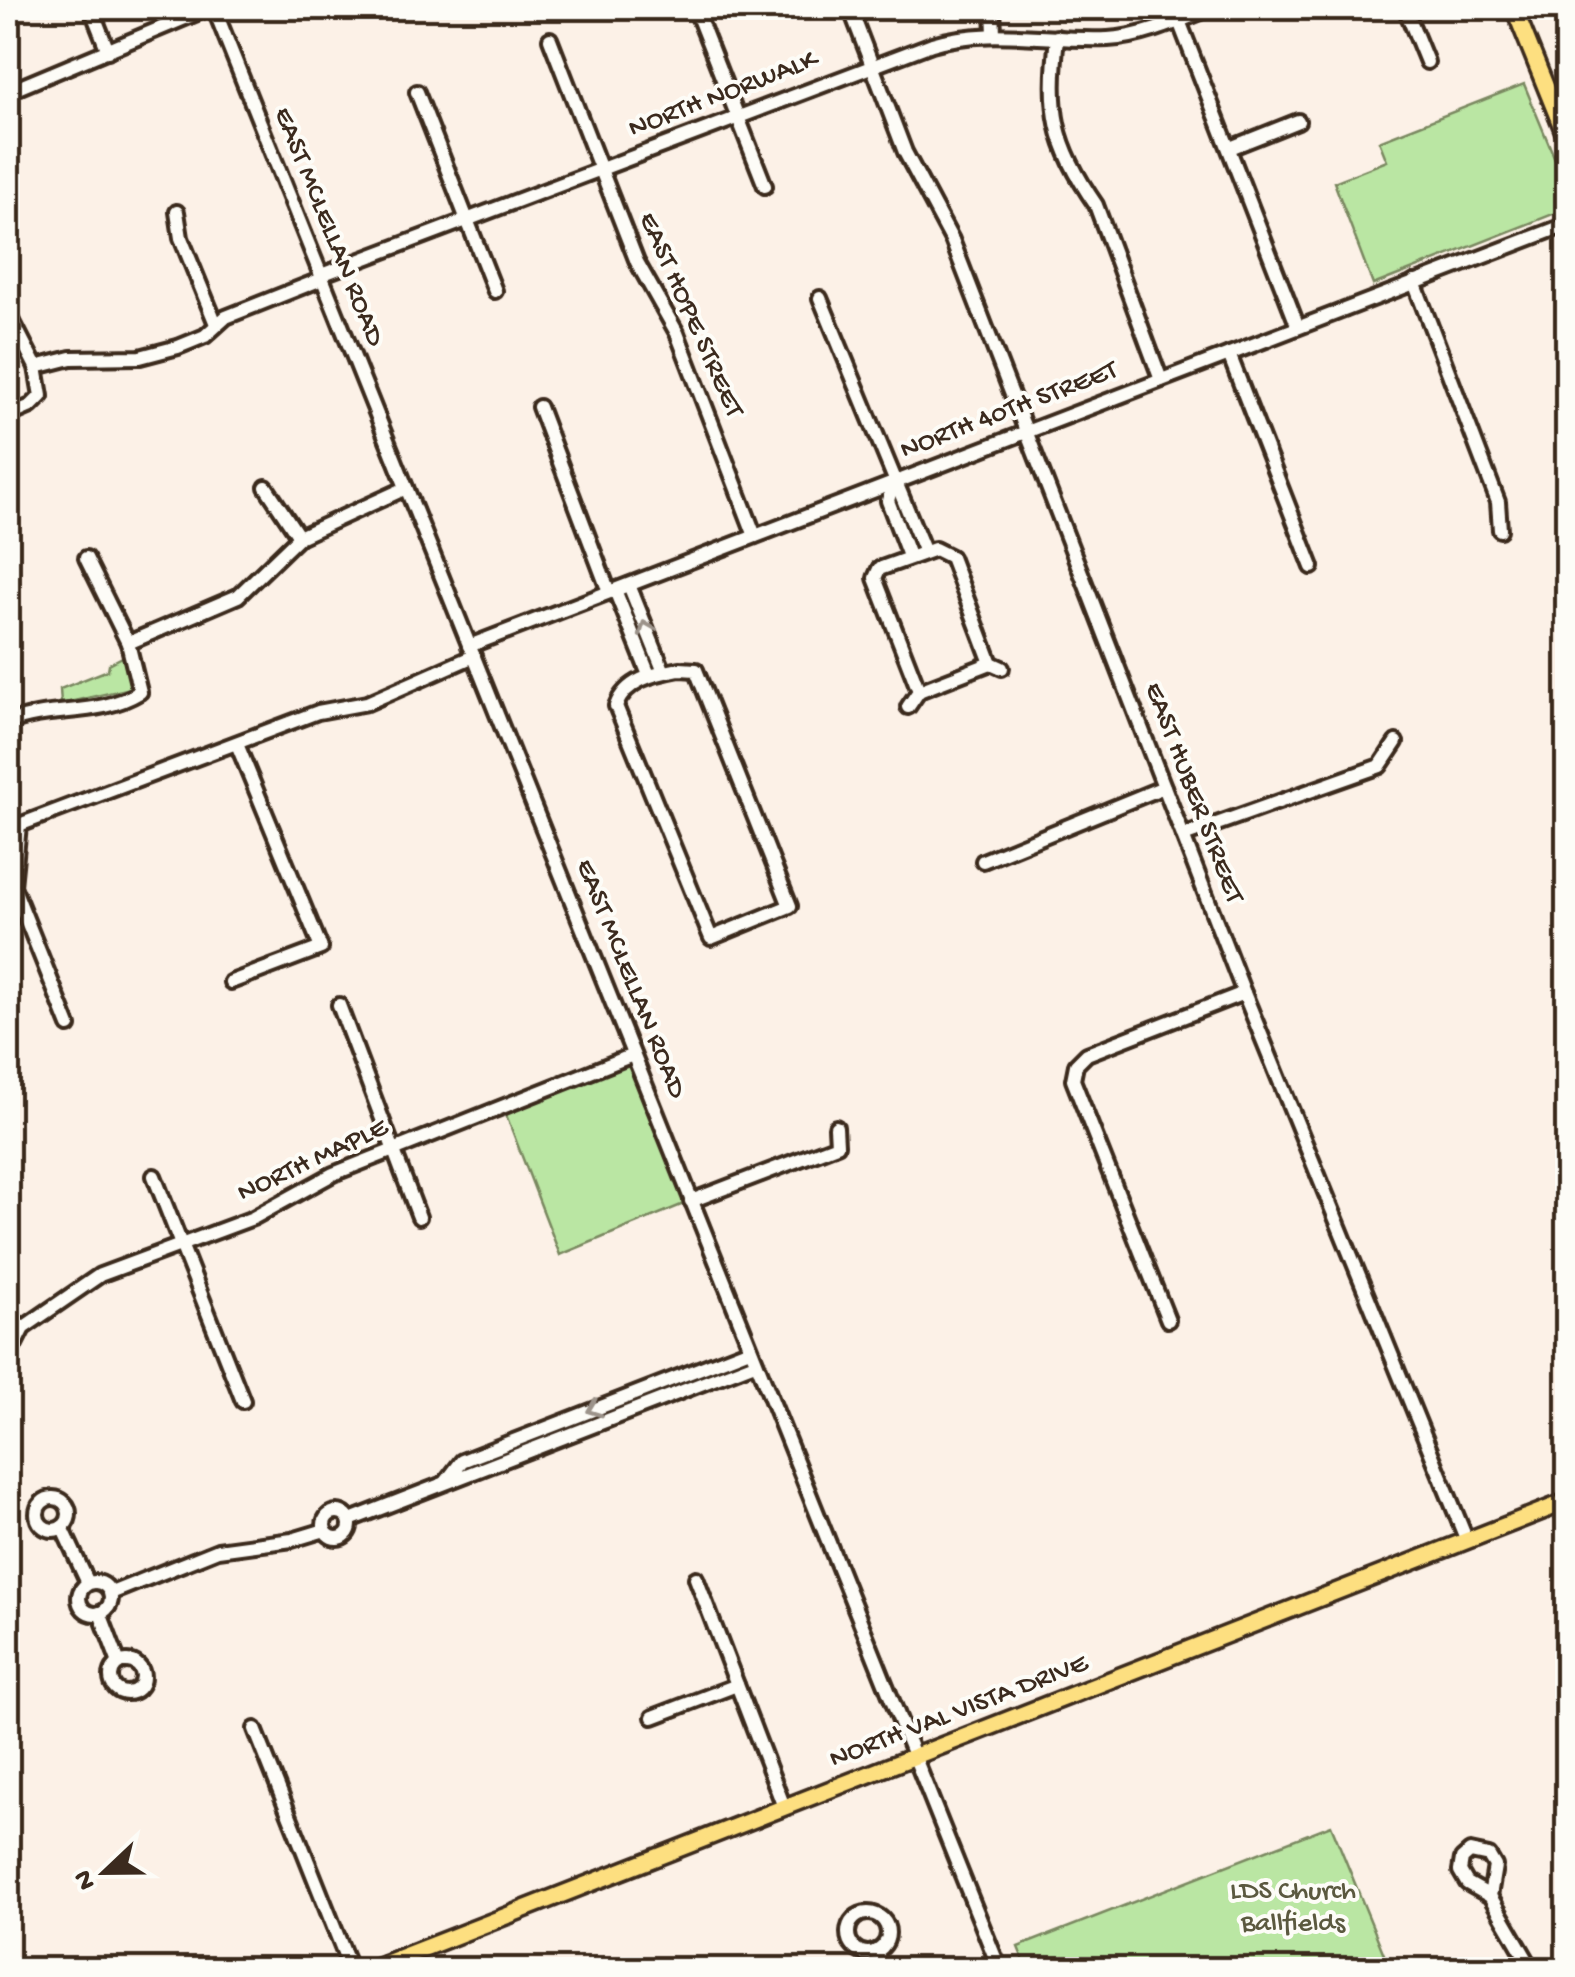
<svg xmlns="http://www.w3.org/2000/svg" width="1575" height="1977" font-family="'Gochi Hand',sans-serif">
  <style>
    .green { fill: #bae6a3; stroke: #7a8860; stroke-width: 2.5 }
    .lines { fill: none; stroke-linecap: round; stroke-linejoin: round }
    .minor-casing { stroke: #3b2a1e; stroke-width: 20 }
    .major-casing { stroke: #3b2a1e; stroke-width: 22 }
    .minor { stroke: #fdfcf7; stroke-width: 12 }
    .major { stroke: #fddf80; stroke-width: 15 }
    .oneway { stroke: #9c938a }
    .labels { text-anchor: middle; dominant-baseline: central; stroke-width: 8; stroke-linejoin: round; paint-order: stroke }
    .street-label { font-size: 28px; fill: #3b2a1e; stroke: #fdfcf7 }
    .park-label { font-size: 28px; fill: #5b593f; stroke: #fdfcf7 }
  </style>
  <rect width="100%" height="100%" fill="#fcf1e7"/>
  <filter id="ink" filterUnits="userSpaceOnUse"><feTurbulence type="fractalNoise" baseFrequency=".01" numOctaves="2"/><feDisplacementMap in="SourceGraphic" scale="20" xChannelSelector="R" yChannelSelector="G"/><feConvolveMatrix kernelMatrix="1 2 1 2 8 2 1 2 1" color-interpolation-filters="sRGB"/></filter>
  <g filter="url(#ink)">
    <g class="green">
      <polygon points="1524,84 1567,188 1566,209 1373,285 1334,182 1387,161 1379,141"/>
      <polygon points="128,654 134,679 131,688 61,704 60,689 108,670 109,664"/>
      <polygon points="633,1055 691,1201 560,1255 503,1107"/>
      <polygon points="1331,1825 1390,1969 1027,1969 1018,1947"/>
    </g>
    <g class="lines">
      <g class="minor-casing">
        <g id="minor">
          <polyline points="91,8 108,51"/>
          <polyline points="214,8 1000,1970"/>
          <polyline points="695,8 765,186"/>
          <polyline points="850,8 905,152 952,240 1244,993 1467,1541"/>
          <polyline points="993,8 994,34"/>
          <polyline points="1174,8 1298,327"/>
          <polyline points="1405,8 1427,62"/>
          <polyline points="1561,8 1568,24"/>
          <path d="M1057,37C1049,110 1053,143 1096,205L1161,380"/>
          <polyline points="550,39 637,262 677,333 755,536"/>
          <polyline points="8,92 209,8"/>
          <polyline points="417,92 495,291"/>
          <polyline points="1230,148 1298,121"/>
          <polyline points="177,212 181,238 216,324"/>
          <path d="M321,275L932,44C991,26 1048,42 1108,39C1143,37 1179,21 1211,8"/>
          <polyline points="1414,282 1498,502 1500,530"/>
          <polyline points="820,298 924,550"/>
          <polyline points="8,312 36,367 41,396 31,406 8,416"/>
          <polyline points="1229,354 1312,567"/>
          <polyline points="36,367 71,358 140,357 178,347 205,336 226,317 322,279"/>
          <polyline points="539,407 609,592"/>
          <polyline points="893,482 888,501 909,556"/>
          <polyline points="266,487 299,537"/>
          <polyline points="629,585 664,672"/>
          <polyline points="615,590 649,675"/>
          <polyline points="128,643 238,596 299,537 406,488"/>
          <polyline points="469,646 1568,224"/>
          <path d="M680,669L696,670L790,906L711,938L616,706C626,679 654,674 680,669Z"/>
          <polyline points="919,691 991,663"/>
          <polyline points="908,707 919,691 875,578 879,569 935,549 951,557 991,663 1002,668"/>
          <path d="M8,723C51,705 97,718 140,692L128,643L86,558"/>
          <polyline points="1183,836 1380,766 1396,742"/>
          <polyline points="983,861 1164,787"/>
          <polyline points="231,982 321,948 237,744"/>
          <polyline points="339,1005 419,1217"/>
          <polyline points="69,1026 13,886 19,825 318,712 367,703 474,656"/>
          <polyline points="154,1176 243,1401"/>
          <polyline points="691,1201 837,1145 836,1127"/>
          <polyline points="8,1315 23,1328"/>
          <polyline points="1168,1320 1073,1080 1076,1065 1087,1054 1244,993"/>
          <polyline points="8,1358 23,1328 100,1275 253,1218 333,1174 633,1055"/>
          <polyline points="446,1482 462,1461 750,1349"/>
          <circle cx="53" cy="1514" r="16"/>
          <circle cx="337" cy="1525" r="13"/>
          <polyline points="350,1520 755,1363"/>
          <polyline points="62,1527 88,1583"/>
          <polyline points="696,1578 784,1807"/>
          <circle cx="95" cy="1598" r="16"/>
          <polyline points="111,1593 218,1550 292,1540 325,1530"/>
          <polyline points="100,1613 119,1663"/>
          <circle cx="127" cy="1677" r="16"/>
          <polyline points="653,1717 737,1685"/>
          <polyline points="255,1729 351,1970"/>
          <polyline points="1490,1896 1495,1866 1489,1856 1470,1852 1462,1859 1460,1871 1467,1883 1490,1896 1533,1970"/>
          <circle cx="868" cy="1933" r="20"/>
          <polyline points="876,1951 883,1970"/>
        </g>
      </g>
      <g class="major-casing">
        <g id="major">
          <polyline points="1514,8 1568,142"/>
          <polyline points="368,1970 1568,1501"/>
        </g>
      </g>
      <use href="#minor" class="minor"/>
      <use href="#major" class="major"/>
    </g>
    <defs><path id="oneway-chevron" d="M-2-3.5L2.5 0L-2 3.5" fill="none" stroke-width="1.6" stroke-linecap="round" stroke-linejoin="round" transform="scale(2.5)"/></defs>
    <g class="oneway">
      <use href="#oneway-chevron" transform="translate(646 628) rotate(-112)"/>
      <use href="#oneway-chevron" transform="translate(594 1409) rotate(159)"/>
    </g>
  </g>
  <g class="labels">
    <g class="street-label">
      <text transform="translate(723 95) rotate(-21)">NORTH NORWALK</text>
      <text transform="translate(328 227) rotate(68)">EAST MCLELLAN ROAD</text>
      <text transform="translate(690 315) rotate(66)">EAST HOPE STREET</text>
      <text transform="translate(1009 411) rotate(-21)">NORTH 40TH STREET</text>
      <text transform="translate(1193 793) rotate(69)">EAST HUBER STREET</text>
      <text transform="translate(630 979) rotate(68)">EAST MCLELLAN ROAD</text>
      <text transform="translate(313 1161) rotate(-25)">NORTH MAPLE</text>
      <text transform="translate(959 1712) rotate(-21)">NORTH VAL VISTA DRIVE</text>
    </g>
    <g class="park-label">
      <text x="1293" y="1892">LDS Church<tspan x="1293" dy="32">Ballfields</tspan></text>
    </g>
  </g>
  <rect width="1575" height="1977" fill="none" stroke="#fdfcf7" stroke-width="40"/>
  <rect x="20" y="20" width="1535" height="1937" fill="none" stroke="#3b2a1e" stroke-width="4" filter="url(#ink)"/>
  <g transform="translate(105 1872) rotate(248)" stroke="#fdfcf7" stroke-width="8" paint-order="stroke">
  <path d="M0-8L18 38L0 25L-18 38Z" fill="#3b2a1e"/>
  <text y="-15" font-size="28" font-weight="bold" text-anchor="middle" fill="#3b2a1e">N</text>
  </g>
</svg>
